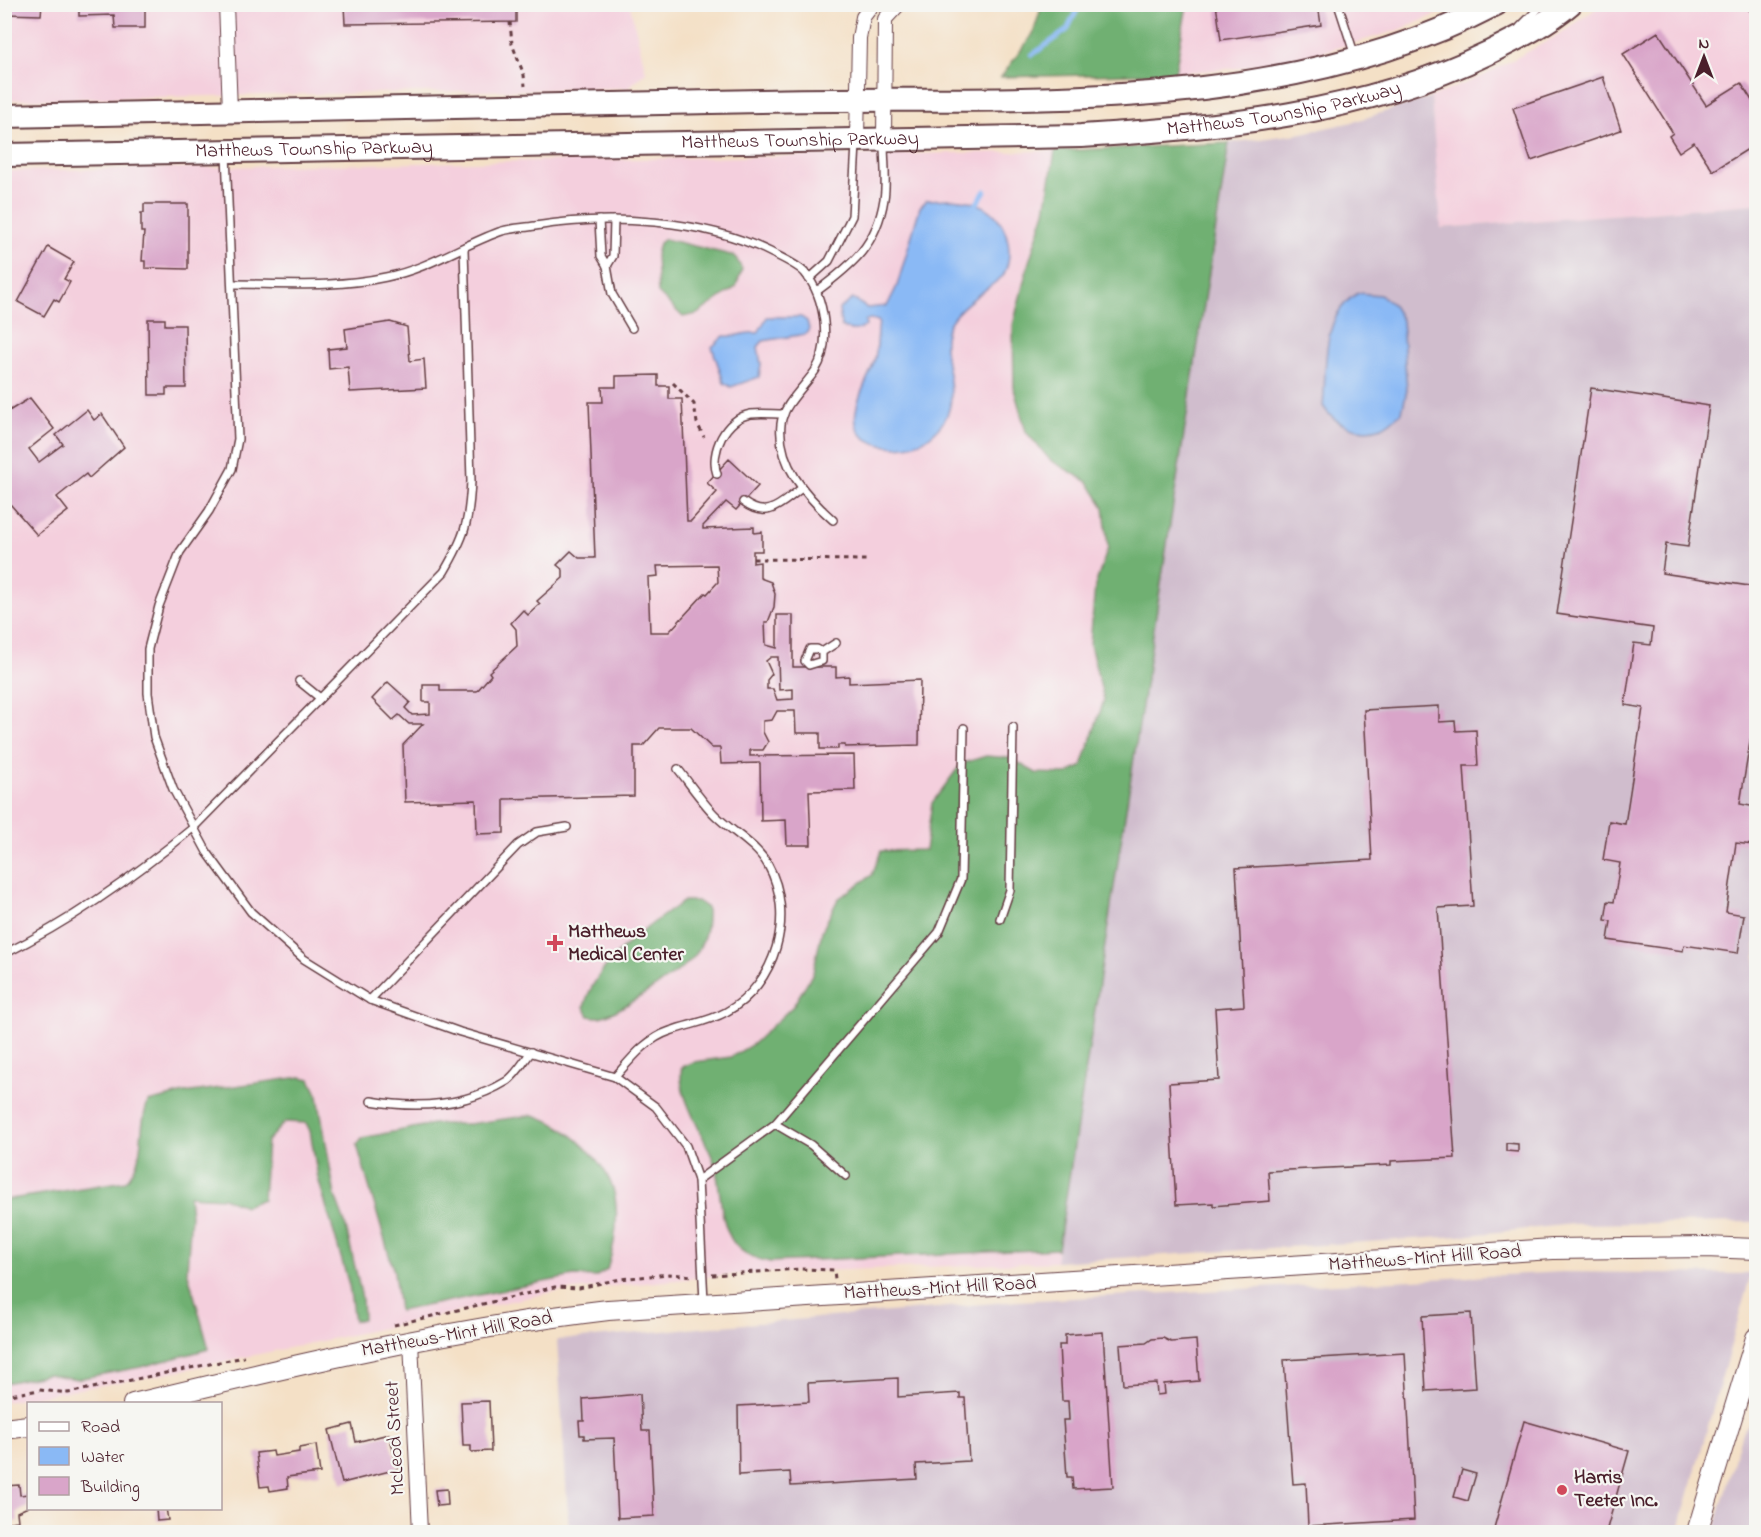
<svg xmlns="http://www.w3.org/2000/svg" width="1761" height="1537" font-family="'Indie Flower',sans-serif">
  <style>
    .built { fill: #f4cfdd }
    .industrial { fill: #d0bdcd }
    .forest { fill: #6fb072; stroke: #5c684e; stroke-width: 1.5 }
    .water { fill: #8ab9f5; stroke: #6a6c90; stroke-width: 1.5 }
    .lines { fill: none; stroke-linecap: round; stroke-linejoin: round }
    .stream { stroke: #8ab9f5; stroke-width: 5 }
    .building { fill: #d9a5c9; fill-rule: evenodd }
    .lane-casing { stroke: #643c42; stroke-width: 10 }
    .street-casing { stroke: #643c42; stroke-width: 16 }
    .secondary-casing { stroke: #643c42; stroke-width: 22 }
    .primary-casing { stroke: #643c42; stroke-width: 26 }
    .path { stroke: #643c42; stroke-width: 3; stroke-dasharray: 4.5 4.5; stroke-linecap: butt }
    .lane { stroke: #fff; stroke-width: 7 }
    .street { stroke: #fff; stroke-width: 14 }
    .secondary { stroke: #fff; stroke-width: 20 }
    .primary { stroke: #fff; stroke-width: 22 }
    .poi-dot { fill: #d1495b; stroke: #f6f6f2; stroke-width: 2 }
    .labels { text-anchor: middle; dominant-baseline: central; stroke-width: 4.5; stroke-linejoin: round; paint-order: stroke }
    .street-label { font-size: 20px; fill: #4a1f2b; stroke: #f6f6f2 }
    .poi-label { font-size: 20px; font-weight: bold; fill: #4a1f2b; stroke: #f6f6f2; text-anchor: start }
  </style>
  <rect width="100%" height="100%" fill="#f6f6f2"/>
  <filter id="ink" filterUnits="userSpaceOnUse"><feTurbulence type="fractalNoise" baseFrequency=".0167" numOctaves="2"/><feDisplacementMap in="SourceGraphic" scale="12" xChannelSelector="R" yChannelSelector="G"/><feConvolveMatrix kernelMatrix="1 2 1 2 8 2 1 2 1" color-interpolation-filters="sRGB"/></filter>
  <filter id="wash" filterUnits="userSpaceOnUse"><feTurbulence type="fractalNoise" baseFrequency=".008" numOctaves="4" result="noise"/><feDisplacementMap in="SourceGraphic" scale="24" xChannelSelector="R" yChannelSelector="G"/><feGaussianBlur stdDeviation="1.35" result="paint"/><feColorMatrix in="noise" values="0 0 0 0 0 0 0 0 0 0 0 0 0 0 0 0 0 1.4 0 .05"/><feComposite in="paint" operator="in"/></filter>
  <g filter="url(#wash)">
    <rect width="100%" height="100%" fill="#f4e0c6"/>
    <g class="built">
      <polygon points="4,5 630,5 646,72 628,88 5,100"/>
      <polygon points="1187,5 1460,5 1399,30 1305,57 1240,68 1175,73"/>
      <polygon points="1601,5 1756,5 1756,204 1440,228 1431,97 1483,76 1562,33"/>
      <polygon points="1229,143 1056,1262 739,1274 554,1292 155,1376 5,1402 5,171 1055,151"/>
    </g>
    <g class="industrial">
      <polygon points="1431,97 1441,228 1756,204 1756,1222 1574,1224 1459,1236 1056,1262 1229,143 1298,134 1353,122"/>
      <polygon points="1562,1272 1751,1274 1678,1532 569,1532 557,1340 1019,1301"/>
      <polygon points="1756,1414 1756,1532 1714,1532 1742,1432"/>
    </g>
    <g class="forest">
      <polygon points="1042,5 1187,5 1175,73 1001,77 1033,34"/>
      <path d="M1229,143L1058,1249L770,1262C757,1259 743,1255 734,1243C718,1221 722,1188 714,1162C705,1137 675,1092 682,1067L694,1062L731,1057L753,1044L793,1006L813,973L822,931L838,899L872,875L881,851L925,850L932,803L961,764L986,756L1010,758L1036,773L1067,774L1082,766L1104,700L1090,645L1095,586L1108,548L1104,507L1088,482L1050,460L1026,432L1014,389L1013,325L1028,265L1045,211L1055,151Z"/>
      <polygon points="665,239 735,256 742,269 736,287 697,314 683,317 658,293 656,255 659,243"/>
      <path d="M684,901H697L707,908C708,924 705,940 696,954C688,968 619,1012 603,1016C599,1018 594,1017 589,1016L584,1007C595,963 647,926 684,901Z"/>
      <path d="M301,1077L310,1079L318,1096L335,1196L345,1223L362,1298L363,1319L354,1321L349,1285L318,1178L310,1131L306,1123L285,1122L267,1141L263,1199L245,1206L223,1198L189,1196L191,1215L187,1270L209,1349L141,1367L77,1379L48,1374L5,1383V1200L126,1181C148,1155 136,1132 148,1102L184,1093Z"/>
      <path d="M533,1115C566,1124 609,1162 615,1197C619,1221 614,1248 607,1270L595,1277L574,1276L399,1311L394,1272L357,1145L362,1138L433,1124H469Z"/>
    </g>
    <g class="water">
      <path d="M950,199C959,200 970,200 978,204C1007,215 1016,251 1003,276C987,290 963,303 951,321C929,353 976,400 930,436C917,446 898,449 882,445C833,434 865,389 874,362C878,349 877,334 879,321L870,319L865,321L866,326C857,332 850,331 841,326L839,309L853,299L867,308L887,306L897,286L920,207L927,200Z"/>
      <path d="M1358,293L1380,295L1392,304L1402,320L1407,390L1402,412C1396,417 1389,424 1382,427C1361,435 1334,425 1323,406C1327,368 1320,315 1358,293Z"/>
      <path d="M767,317H801L807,321L809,329L806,334L763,341L758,347L761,364L759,377L731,387L724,383L712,347L724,336C736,338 745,331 758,333Z"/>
    </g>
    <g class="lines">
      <g class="stream">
        <polyline points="1032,55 1067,30 1080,4"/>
        <polyline points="977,203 985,191"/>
      </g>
    </g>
    <g id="blocks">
      <g class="building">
        <polygon points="4,4 42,4 41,15 4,14"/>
        <polygon points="79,4 145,4 145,28 115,28 114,15 79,16"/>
        <polygon points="1216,4 1318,4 1321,25 1221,40"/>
        <polygon points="344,5 516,5 516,22 345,24"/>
        <polygon points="1658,32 1706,105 1741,83 1756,107 1756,144 1713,171 1694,142 1679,152 1669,136 1673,133 1623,54"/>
        <polygon points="1603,77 1621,130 1531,161 1513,108"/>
        <polygon points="144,204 188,204 188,269 145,268 145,261 142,261 144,232 141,232 141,213 144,213"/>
        <polygon points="48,247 74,262 64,279 70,282 59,302 54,299 44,316 18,302"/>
        <polygon points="148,319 165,319 165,325 185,325 186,388 166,388 166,395 149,395"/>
        <polygon points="390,322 407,327 410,361 424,359 426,388 350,392 348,367 329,369 328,349 347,347 345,329"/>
        <path d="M658,375V386H669V399H682L687,521H691L717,492L707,483L729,459L758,486L736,510L726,502L703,526V529L754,527V533L762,532V551H753V563L760,562V578L771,582L775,594L774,607L768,622H765L766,645L777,648V615H793V667H836V677L849,676V683L920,680L919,745L845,747V745H838V749H820V733H796L795,711H777L772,720L763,721V732L768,742L763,750H750V756L854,755L855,790L809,791L811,845H787L786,820L761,821L760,763L721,764L720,748H712L691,728H659L643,746H634V796L504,799V833L477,834L476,800L405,802L403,745L423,724H409L399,715L393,720L372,699L388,682L410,702L405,708L412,715L430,714V702H423V685H440V691H477L491,675L489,672L517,646L516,629L511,623L523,610L528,615L540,604L537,601L563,578V570L557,565L571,551L579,558H595L589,402H603L602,387H616V376ZM717,565L718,582L707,594L705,593L669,632H650L648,577L658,576L657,566ZM771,657H778L779,690L793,689V699L777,700L773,689H767V680L772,674L766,661Z"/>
        <polygon points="1591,388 1709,406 1688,547 1666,544 1662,573 1756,587 1756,736 1751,736 1740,804 1756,807 1756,819 1753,845 1736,843 1726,912 1744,915 1738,953 1684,945 1683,951 1608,940 1611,921 1605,920 1608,901 1614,902 1620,863 1603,860 1609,821 1625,824 1643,708 1625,705 1634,643 1651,645 1653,628 1557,614"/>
        <polygon points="30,398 54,429 29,449 39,462 63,444 56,435 87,410 94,420 102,414 124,447 89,478 86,474 57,497 68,511 37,535 4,497 4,488 8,486 4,482 4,414"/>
        <polygon points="1439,706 1439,722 1455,721 1456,731 1476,730 1478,766 1464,766 1473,906 1438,908 1455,1158 1391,1161 1391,1165 1268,1171 1270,1201 1213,1206 1213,1203 1176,1205 1169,1083 1219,1080 1215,1008 1244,1006 1236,868 1372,860 1364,710"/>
        <polygon points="1506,1143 1518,1144 1518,1152 1506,1151"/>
        <polygon points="1471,1313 1476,1388 1426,1391 1422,1316"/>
        <polygon points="1103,1332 1113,1487 1073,1489 1072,1477 1067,1477 1063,1420 1069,1420 1068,1401 1062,1401 1059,1345 1065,1345 1065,1335"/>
        <polygon points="1163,1338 1171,1342 1196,1340 1199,1381 1164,1384 1165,1394 1157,1395 1156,1383 1123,1385 1120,1345 1146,1343 1152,1339"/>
        <polygon points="1405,1353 1414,1520 1308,1526 1306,1483 1293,1484 1284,1360"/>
        <polygon points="898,1378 898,1397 960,1393 960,1398 965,1398 969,1461 916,1464 917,1479 791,1486 790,1472 739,1475 738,1406 809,1402 808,1383"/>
        <polygon points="640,1394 642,1431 650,1431 654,1516 618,1518 614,1438 584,1439 584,1435 580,1435 579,1421 584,1421 583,1399"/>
        <polygon points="489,1401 491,1451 471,1452 471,1446 463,1446 461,1402"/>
        <polygon points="1524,1421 1629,1451 1606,1532 1498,1532 1499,1529 1494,1528"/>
        <polygon points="352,1424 356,1442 389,1434 398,1469 342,1483 329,1430"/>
        <polygon points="316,1445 320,1473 287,1477 288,1488 270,1491 269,1486 260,1487 256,1453 273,1451 274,1456 299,1452 299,1448"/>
        <polygon points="1462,1470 1476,1474 1468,1501 1454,1497"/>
        <polygon points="19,1485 20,1495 28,1494 28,1507 17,1512 18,1521 4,1523 4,1486"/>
        <polygon points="447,1489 448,1505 437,1506 435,1490"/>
        <polygon points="156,1508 166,1508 168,1520 157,1521"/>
      </g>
    </g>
  </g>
  <g filter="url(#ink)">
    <use href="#blocks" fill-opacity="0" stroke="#643c42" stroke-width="1.5"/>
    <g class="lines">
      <g class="lane-casing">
        <g id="lane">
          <polyline points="1338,4 1354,53"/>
          <polyline points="1748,4 1756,10"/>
          <polyline points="1520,27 1543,4"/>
          <polyline points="226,154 238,439 232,469 209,511 180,552 159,606 148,649 148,693 154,737 173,789 207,852 251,912 304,959 370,1000 460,1032 615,1077 656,1107 686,1146 698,1180 704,1301"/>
          <polyline points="599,220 601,256 607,266 613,256 614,220"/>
          <polyline points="607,266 612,294 632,328"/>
          <polyline points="809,279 829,261 852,216 856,144"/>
          <path d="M232,284C283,284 336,288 386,277C427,269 461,246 499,232C510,228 523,228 535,226C607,214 704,219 770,252C780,257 798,265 805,273C825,297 832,344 815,371C804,387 783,405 781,424C777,464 806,496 833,520"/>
          <path d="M817,291C852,265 877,245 884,199C887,182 884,161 884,143"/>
          <path d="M717,474C709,452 726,418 751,414C761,413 773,414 784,414"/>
          <path d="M743,502C768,521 781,503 802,488"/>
          <polyline points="822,652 822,661 809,665 805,661 810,649 817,649 822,652 836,643"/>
          <polyline points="299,681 320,698"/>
          <polyline points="1000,919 1010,890 1013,727"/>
          <path d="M4,954C73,920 135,876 194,827L444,572C465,536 469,523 471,481L464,249"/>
          <polyline points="370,1000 518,845 537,832 567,827"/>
          <path d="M615,1077C631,1059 646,1039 670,1031C689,1024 708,1022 726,1012C776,985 796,915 768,865C756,844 732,832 715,815C702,802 690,784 678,769"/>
          <path d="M371,1101C417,1109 466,1106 507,1081C516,1075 524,1061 531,1052"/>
          <polyline points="775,1124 811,1145 846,1176"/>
          <polyline points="698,1180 775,1124 939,932 961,879 964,728"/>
        </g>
      </g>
      <g class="street-casing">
        <g id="street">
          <polyline points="226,4 230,111"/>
          <polyline points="884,137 885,19 899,4"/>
          <polyline points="857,138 859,38 863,17 873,4"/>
          <polyline points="411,1341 420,1532"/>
        </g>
      </g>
      <g class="secondary-casing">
        <g id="secondary">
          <path d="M133,1404C290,1366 447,1329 608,1310L1553,1249L1705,1247L1756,1249"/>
          <polyline points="4,1429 28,1426"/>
          <polyline points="1697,1532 1756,1338"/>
        </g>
      </g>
      <g class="primary-casing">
        <g id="primary">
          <path d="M4,116C257,111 509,106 761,101C1006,95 1272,121 1496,4"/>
          <path id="s1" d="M4,155L1081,136C1221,127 1360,115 1488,53C1516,39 1547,24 1570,4"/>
        </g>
      </g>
      <g class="path">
        <polyline points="510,22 512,44 524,75 525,86"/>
        <polyline points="673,383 694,404 697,423 704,437"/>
        <polyline points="753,559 869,560"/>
        <polyline points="712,1275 800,1269 834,1270 835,1279"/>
        <polyline points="394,1325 555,1287 579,1288 620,1279 669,1274 694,1276"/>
        <polyline points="4,1396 40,1390 68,1393 244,1357"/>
      </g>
      <use href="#lane" class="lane"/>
      <use href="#street" class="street"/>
      <use href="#secondary" class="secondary"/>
      <use href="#primary" class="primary"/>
    </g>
  </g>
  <g class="poi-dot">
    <path d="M552 934h6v6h6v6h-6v6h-6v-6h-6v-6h6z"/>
    <circle cx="1562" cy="1490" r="6"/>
  </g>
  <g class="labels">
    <g class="street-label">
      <text stroke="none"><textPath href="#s1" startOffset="1282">Matthews Township Parkway</textPath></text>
      <text stroke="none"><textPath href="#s1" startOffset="796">Matthews Township Parkway</textPath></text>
      <text stroke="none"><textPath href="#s1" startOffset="310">Matthews Township Parkway</textPath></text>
      <text transform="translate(1425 1259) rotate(-4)">Matthews-Mint Hill Road</text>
      <text transform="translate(940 1289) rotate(-3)">Matthews-Mint Hill Road</text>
      <text transform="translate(457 1335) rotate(-10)">Matthews-Mint Hill Road</text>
      <text transform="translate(396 1438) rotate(-93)">McLeod Street</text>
    </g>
    <g class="poi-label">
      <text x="568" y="932">Matthews<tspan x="568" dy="23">Medical Center</tspan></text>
      <text x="1574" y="1478">Harris<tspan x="1574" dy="23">Teeter Inc.</tspan></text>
    </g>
  </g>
  <rect width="1761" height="1537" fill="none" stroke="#f6f6f2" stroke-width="24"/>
  <rect x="27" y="1402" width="195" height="108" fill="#f6f6f2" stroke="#b1a0a2" stroke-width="1.5"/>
  <rect x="39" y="1422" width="30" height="9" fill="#ffffff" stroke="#b1a0a2" stroke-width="1.5"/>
  <text x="81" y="1432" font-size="18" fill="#4a1f2b">Road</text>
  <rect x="39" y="1447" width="30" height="18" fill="#8ab9f5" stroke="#b1a0a2" stroke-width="1.5"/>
  <text x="81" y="1462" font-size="18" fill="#4a1f2b">Water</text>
  <rect x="39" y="1477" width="30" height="18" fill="#d9a5c9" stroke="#b1a0a2" stroke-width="1.5"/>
  <text x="81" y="1492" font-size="18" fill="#4a1f2b">Building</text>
  <g transform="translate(1704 57)" stroke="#f6f6f2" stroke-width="4.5" paint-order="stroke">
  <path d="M0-4.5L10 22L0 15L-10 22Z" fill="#4a1f2b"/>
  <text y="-9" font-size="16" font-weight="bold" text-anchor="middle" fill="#4a1f2b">N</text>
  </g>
</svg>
